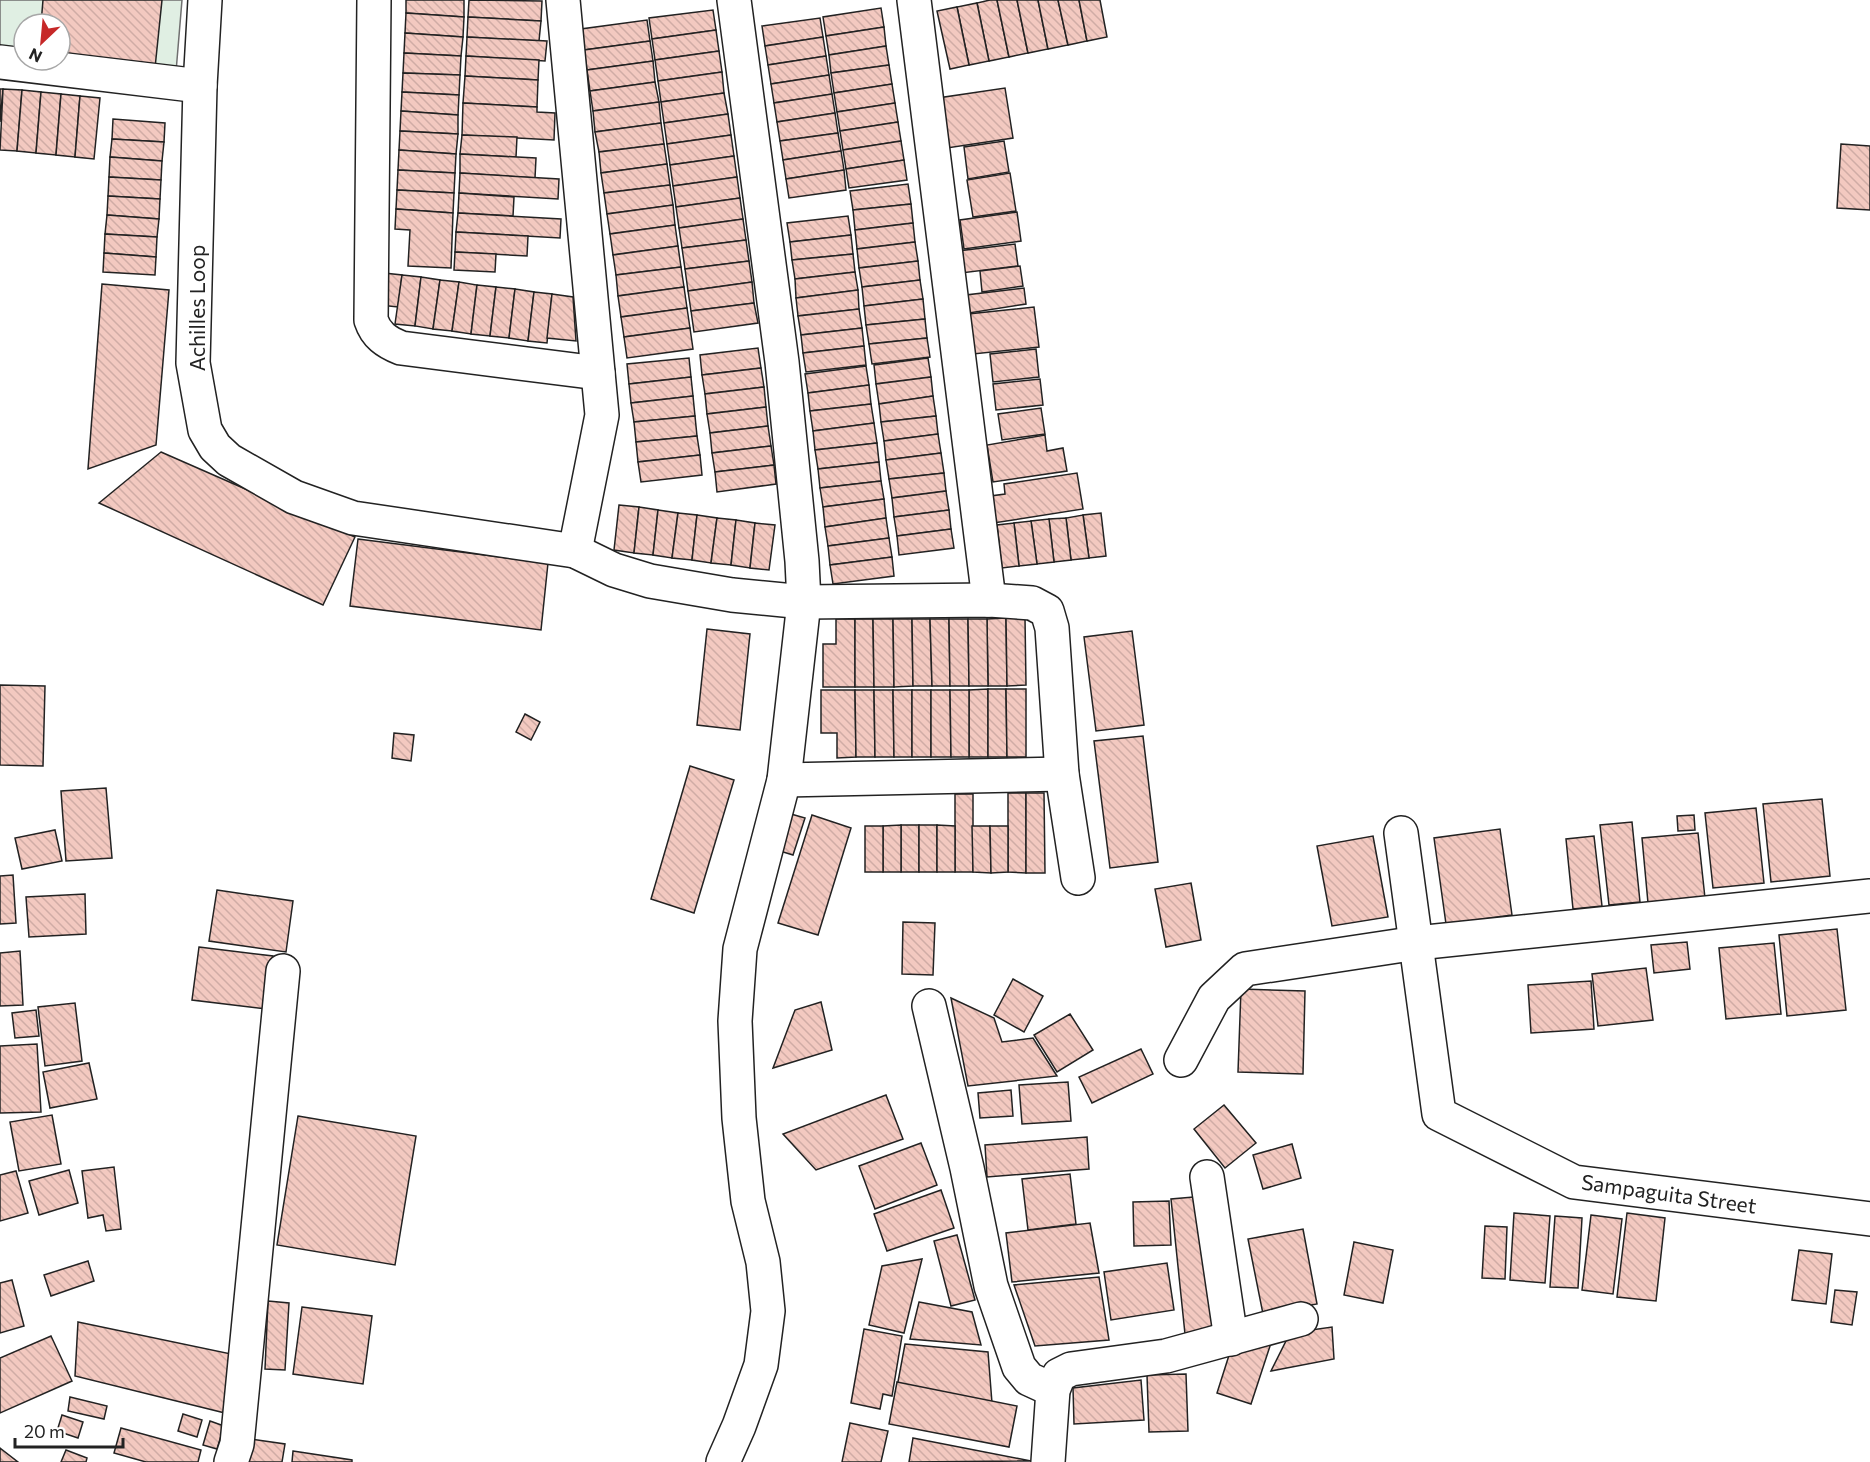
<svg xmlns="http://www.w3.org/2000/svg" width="1870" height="1462" font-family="Commissioner,sans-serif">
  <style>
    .green { fill: #e0efe3; stroke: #6f6f6f; stroke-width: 1.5 }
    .building { fill: url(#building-back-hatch); stroke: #222; stroke-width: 1.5 }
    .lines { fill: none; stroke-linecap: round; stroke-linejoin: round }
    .street-casing { stroke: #222; stroke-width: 36 }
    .street { stroke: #fff; stroke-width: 33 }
    .labels { text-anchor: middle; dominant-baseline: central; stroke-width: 4.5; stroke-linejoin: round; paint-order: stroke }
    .street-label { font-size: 21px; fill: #222; stroke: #fff }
  </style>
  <defs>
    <pattern id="building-back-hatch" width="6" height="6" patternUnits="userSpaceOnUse" patternTransform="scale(1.5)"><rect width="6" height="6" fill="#f3c9c0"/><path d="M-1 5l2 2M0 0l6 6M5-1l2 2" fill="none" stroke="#d0aca5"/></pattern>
  </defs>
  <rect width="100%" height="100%" fill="#fff"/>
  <polygon class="green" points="0,0 182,0 176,72 60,60 60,24 24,24 24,56 0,54"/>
  <g class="building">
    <polygon points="43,0 162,0 155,68 60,57 60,24 41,24"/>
    <polygon points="406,0 464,0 464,17 406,13"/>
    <polygon points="469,0 542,1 541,21 468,17"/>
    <polygon points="990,0 997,0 1009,57 989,61 977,3"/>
    <polygon points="997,0 1017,0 1028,53 1009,57"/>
    <polygon points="1017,0 1038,0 1048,49 1028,53"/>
    <polygon points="1038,0 1058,0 1068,45 1048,49"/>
    <polygon points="1058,0 1079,0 1087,41 1068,45"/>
    <polygon points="1079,0 1100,0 1107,37 1087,41"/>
    <polygon points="977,3 989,61 969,65 957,7"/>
    <polygon points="957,7 969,65 950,69 937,11"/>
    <polygon points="881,8 884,27 826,36 823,17"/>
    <polygon points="713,10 716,30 652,39 649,18"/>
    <polygon points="406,13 464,17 463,37 405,33"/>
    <polygon points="468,17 541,21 539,41 467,37"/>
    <polygon points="820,18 823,37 765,46 762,26"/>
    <polygon points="647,20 650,41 584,50 581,29"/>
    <polygon points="884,27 886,46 829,55 826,36"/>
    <polygon points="716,30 719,51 655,60 652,39"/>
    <polygon points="405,33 463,37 461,56 404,53"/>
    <polygon points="467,37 547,41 545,61 466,56"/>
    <polygon points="823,37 826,56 768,65 765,46"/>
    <polygon points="650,41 653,61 587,70 584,50"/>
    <polygon points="886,46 889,65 831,73 829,55"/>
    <polygon points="719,51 722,72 658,81 655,60"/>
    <polygon points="404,53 461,56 460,75 403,73"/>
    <polygon points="466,56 539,60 538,80 465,76"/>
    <polygon points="826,56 829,75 771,84 768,65"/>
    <polygon points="653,61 655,82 590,91 587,70"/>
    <polygon points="889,65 892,84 834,93 831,73"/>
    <polygon points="722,72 724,93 661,102 658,81"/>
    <polygon points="403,73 460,75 459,95 402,92"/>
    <polygon points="829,75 832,94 774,103 771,84"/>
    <polygon points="465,76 538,80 537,107 463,103"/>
    <polygon points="655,82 659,102 593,111 590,91"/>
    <polygon points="892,84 895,103 837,112 834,93"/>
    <polygon points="1005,88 1013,138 947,148 938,98"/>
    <polygon points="0,89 3,89 0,122"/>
    <polygon points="3,89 22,90 17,151 0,150"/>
    <polygon points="22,90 41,92 36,153 17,151"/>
    <polygon points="41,92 61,94 56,155 36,153"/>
    <polygon points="402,92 459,95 458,115 401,111"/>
    <polygon points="724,93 728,114 664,123 661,102"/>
    <polygon points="61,94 80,96 75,157 56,155"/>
    <polygon points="832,94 835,113 777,122 774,103"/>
    <polygon points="80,96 100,98 94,159 75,157"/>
    <polygon points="659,102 661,123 595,132 593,111"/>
    <polygon points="463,103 537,107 537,112 555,113 554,140 462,135"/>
    <polygon points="895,103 898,122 840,131 837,112"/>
    <polygon points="401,111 458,115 458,134 400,131"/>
    <polygon points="835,113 838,133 780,141 777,122"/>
    <polygon points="728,114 731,135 667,144 664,123"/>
    <polygon points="113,119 165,123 164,142 112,139"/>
    <polygon points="898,122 901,141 843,150 840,131"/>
    <polygon points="661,123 664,144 599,152 595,132"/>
    <polygon points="400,131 458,134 456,154 399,150"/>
    <polygon points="838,133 841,151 783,160 780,141"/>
    <polygon points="462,135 517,137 516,157 460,154"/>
    <polygon points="731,135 734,156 670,165 667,144"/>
    <polygon points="112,139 164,142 162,161 110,157"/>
    <polygon points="901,141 904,160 846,169 843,150"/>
    <polygon points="1004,141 1009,172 968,179 964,147"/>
    <polygon points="664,144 667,164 601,173 599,152"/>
    <polygon points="1841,144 1870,146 1870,210 1837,208"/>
    <polygon points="399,150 456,154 455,173 398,170"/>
    <polygon points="841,151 844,170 786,179 783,160"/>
    <polygon points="460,154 536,158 535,178 460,173"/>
    <polygon points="734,156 737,177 673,186 670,165"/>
    <polygon points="110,157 162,161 161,180 109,177"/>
    <polygon points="904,160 907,180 849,188 846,169"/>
    <polygon points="667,164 670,185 604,193 601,173"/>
    <polygon points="398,170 455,173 454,193 397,190"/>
    <polygon points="844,170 846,190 789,198 786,179"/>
    <polygon points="460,173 559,179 558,199 459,193"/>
    <polygon points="1010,173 1016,211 973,217 967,180"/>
    <polygon points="109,177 161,180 160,199 108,196"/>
    <polygon points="737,177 740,198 676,207 673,186"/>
    <polygon points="908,184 911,204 853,210 850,191"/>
    <polygon points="670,185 673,205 607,214 604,193"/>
    <polygon points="397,190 454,193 453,213 396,209"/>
    <polygon points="459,193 514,197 513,216 458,213"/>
    <polygon points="108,196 160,199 159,219 107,215"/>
    <polygon points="740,198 743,219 679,228 676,207"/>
    <polygon points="911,204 913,223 855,230 853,210"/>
    <polygon points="673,205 675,225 610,234 607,214"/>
    <polygon points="396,209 453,213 451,268 408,266 410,230 395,229"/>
    <polygon points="1017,212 1021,241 964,249 960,220"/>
    <polygon points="458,213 561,219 560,238 456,232"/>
    <polygon points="107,215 159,219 157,237 105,234"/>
    <polygon points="848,216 851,235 790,242 787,223"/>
    <polygon points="743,219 746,240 682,248 679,228"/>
    <polygon points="913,223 915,242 857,249 855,230"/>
    <polygon points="675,225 678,246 613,255 610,234"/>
    <polygon points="456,232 528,236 527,256 455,252"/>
    <polygon points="105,234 157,237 156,257 104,253"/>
    <polygon points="851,235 853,254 792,260 790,242"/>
    <polygon points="746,240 749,261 685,269 682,248"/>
    <polygon points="915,242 918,261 859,268 857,249"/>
    <polygon points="1015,244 1018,266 961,273 958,251"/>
    <polygon points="678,246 681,267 616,275 613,255"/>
    <polygon points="455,252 496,254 495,272 454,270"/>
    <polygon points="104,253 156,257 155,275 103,272"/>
    <polygon points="853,254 855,272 795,279 792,260"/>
    <polygon points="749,261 752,282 688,291 685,269"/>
    <polygon points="918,261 920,280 862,287 859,268"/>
    <polygon points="1020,266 1023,286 982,292 980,271"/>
    <polygon points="681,267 684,287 618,296 616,275"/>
    <polygon points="855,272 858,290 796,298 795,279"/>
    <polygon points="384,273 402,275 398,307 380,305"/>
    <polygon points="402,275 421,277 415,326 395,324"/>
    <polygon points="421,277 440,280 433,329 415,326"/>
    <polygon points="440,280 459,282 452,331 433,329"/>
    <polygon points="920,280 923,299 864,306 862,287"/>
    <polygon points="459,282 477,285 471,334 452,331"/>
    <polygon points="752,282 754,303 691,311 688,291"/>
    <polygon points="102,284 169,290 156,445 88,469"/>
    <polygon points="477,285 496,287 490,336 471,334"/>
    <polygon points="496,287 515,289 509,338 490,336"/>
    <polygon points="684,287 687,308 621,317 618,296"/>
    <polygon points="1024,288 1026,304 969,313 966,295"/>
    <polygon points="515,289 534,292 528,341 509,338"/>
    <polygon points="858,290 859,309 798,316 796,298"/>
    <polygon points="534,292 552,294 547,343 528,341"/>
    <polygon points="552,294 573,297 576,341 547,338"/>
    <polygon points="923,299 925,319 866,325 864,306"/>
    <polygon points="754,303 758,323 694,332 691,311"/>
    <polygon points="1034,307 1039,347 973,354 968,314"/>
    <polygon points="687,308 690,328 624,337 621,317"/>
    <polygon points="859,309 862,328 801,335 798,316"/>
    <polygon points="925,319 927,338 869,344 866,325"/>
    <polygon points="690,328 693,349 627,358 624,337"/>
    <polygon points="862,328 864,346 803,353 801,335"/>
    <polygon points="927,338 930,357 872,364 869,344"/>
    <polygon points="864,346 866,365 806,372 803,353"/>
    <polygon points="758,348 761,368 702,375 700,355"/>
    <polygon points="1036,349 1039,377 993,382 990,354"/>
    <polygon points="689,358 691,377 629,384 627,364"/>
    <polygon points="928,358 931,377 876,384 874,365"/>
    <polygon points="866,366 869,385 808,393 805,374"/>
    <polygon points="761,368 764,387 705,394 702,375"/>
    <polygon points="691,377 693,396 631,403 629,384"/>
    <polygon points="931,377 933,396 879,404 876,384"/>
    <polygon points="1040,379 1043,405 996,410 993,384"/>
    <polygon points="869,385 871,404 810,411 808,393"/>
    <polygon points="764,387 766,407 707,414 705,394"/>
    <polygon points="693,396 695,416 634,422 631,403"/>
    <polygon points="933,396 936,416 881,422 879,404"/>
    <polygon points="871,404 874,423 813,431 810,411"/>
    <polygon points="766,407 768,426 710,433 707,414"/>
    <polygon points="1041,408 1045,434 1002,440 998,414"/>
    <polygon points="695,416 697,436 636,442 634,422"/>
    <polygon points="936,416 938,434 884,441 881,422"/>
    <polygon points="874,423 877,443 815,450 813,431"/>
    <polygon points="768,426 771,446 712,453 710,433"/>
    <polygon points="938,434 941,453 886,460 884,441"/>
    <polygon points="1045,435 1047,451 1063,448 1067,471 993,482 987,445"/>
    <polygon points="697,436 700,455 638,462 636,442"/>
    <polygon points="877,443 879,462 818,469 815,450"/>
    <polygon points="771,446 774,465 715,472 712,453"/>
    <polygon points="161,452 355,537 323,605 99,503"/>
    <polygon points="941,453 944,473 889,479 886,460"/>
    <polygon points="700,455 702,475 641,482 638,462"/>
    <polygon points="879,462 881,481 820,488 818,469"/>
    <polygon points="774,465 776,484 717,492 715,472"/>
    <polygon points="944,473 946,491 892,498 889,479"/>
    <polygon points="1077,473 1083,509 987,524 983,497 1005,494 1004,484"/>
    <polygon points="881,481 884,499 823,507 820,488"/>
    <polygon points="946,491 949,510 894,517 892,498"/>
    <polygon points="884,499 886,518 825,527 823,507"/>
    <polygon points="619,505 639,507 634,553 614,550"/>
    <polygon points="639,507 658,510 653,555 634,553"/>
    <polygon points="658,510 678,513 672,558 653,555"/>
    <polygon points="949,510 951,529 897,536 894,517"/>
    <polygon points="678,513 697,515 692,560 672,558"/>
    <polygon points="1101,513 1106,556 1089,558 1083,515"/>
    <polygon points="697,515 717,518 711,563 692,560"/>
    <polygon points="1083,515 1089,558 1071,560 1066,518"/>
    <polygon points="717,518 736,520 731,565 711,563"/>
    <polygon points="886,518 889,538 828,546 825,527"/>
    <polygon points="1066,518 1071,560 1054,562 1049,519"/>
    <polygon points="1049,519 1054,562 1037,564 1031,521"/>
    <polygon points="736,520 755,523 750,568 731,565"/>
    <polygon points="1031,521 1037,564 1019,566 1014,523"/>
    <polygon points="755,523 775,525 769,570 750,568"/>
    <polygon points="1014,523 1019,566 1002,568 997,525"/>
    <polygon points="951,529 954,548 899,555 897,536"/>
    <polygon points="889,538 892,557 830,565 828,546"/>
    <polygon points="358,539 548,563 541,630 350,606"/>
    <polygon points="892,557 894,576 833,584 830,565"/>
    <polygon points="1006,618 1007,686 988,686 987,619"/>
    <polygon points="1006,618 1025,618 1026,685 1007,686"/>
    <polygon points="836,619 855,619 855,687 823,687 823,644 836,644"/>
    <polygon points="855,619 873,619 874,687 855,687"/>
    <polygon points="873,619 893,619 894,687 874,687"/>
    <polygon points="893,619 912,619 913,686 894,687"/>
    <polygon points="912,619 930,619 932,686 913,686"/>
    <polygon points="930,619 949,619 950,686 932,686"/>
    <polygon points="949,619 968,619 969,686 950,686"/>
    <polygon points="968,619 987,619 988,686 969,686"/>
    <polygon points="707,629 750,634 740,730 697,725"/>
    <polygon points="1132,631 1144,725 1096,731 1084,637"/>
    <polygon points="0,685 45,686 43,766 0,765"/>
    <polygon points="988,689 988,757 969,757 969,690"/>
    <polygon points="988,689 1006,689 1007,757 988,757"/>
    <polygon points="1006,689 1026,689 1026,757 1007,757"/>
    <polygon points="821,690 855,690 856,757 837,758 837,733 821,733"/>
    <polygon points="855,690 874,690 875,757 856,757"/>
    <polygon points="874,690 893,690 894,757 875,757"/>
    <polygon points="893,690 912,690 912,757 894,757"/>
    <rect x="912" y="690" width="19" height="67"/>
    <polygon points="931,690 950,690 951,757 931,757"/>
    <polygon points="950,690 969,690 969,757 951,757"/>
    <polygon points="525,714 540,722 531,740 516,732"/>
    <polygon points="394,733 414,735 411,761 392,758"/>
    <polygon points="1143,736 1158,862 1110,868 1094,741"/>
    <polygon points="690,766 734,780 694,913 651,899"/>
    <polygon points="106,788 112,858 66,861 61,791"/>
    <polygon points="1008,793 1026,793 1026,873 1008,872"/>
    <polygon points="1026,793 1044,793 1045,873 1026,873"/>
    <rect x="955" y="794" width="18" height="78"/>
    <polygon points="1822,799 1830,876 1771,882 1763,804"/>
    <polygon points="1756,808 1764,883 1713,888 1705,813"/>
    <polygon points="791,814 805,818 793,855 780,851"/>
    <polygon points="812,815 851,828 818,935 778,923"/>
    <polygon points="1694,815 1695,830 1678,831 1677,816"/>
    <polygon points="1632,822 1640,902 1609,905 1600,825"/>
    <rect x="901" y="825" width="18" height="47"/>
    <polygon points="901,825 901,872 883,872 883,826"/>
    <rect x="919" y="825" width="18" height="47"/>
    <polygon points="937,825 955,826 955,872 937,872"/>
    <rect x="865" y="826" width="18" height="46"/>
    <polygon points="972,826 990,826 991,873 973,872"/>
    <polygon points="990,826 1008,826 1008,872 991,873"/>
    <polygon points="1500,829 1512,915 1446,924 1434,838"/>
    <polygon points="55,830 62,861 22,869 15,838"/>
    <polygon points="1698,833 1705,898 1648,903 1642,838"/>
    <polygon points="1373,836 1388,917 1332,926 1317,846"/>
    <polygon points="1594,836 1602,906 1573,909 1566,839"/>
    <polygon points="13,875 16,923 0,924 0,876"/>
    <polygon points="1191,883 1201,940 1166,947 1155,889"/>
    <polygon points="217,890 293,901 286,952 209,941"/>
    <polygon points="85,894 86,934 29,937 26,897"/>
    <polygon points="903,922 935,923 933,975 902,974"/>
    <polygon points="1837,929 1846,1010 1787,1016 1779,935"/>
    <polygon points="1687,942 1690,969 1654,973 1651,945"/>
    <polygon points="1774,943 1781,1014 1726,1019 1719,948"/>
    <polygon points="199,947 273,956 266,1009 192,1000"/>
    <polygon points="20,951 23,1005 0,1006 0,953"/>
    <polygon points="1646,968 1653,1020 1598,1026 1592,974"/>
    <polygon points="1013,979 1043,996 1024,1032 994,1015"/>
    <polygon points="1591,981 1594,1029 1531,1033 1528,985"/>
    <polygon points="1241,989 1305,991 1303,1074 1238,1072"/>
    <polygon points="951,998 994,1018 1002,1042 1033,1038 1057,1076 968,1086"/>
    <polygon points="821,1002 832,1050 773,1068 795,1010"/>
    <polygon points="75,1003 82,1061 45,1066 38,1007"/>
    <polygon points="36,1010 39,1036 15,1038 12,1013"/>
    <polygon points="1070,1014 1093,1050 1057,1072 1034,1035"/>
    <polygon points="37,1044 41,1112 0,1113 0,1046"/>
    <polygon points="1141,1049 1153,1074 1092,1103 1079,1077"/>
    <polygon points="89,1063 97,1099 50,1108 43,1072"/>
    <polygon points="1068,1082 1071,1121 1022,1124 1019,1085"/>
    <polygon points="1011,1090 1013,1116 980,1118 978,1093"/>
    <polygon points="886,1095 903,1139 816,1170 783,1134"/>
    <polygon points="1224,1105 1256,1143 1225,1168 1194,1129"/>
    <polygon points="52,1115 61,1164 19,1171 10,1122"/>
    <polygon points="298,1116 416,1136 395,1265 277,1245"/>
    <polygon points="1087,1137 1089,1169 987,1177 985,1145"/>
    <polygon points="921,1143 937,1185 875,1209 859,1166"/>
    <polygon points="1292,1144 1301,1178 1263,1189 1253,1155"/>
    <polygon points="114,1167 121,1229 106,1231 103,1215 88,1218 82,1171"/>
    <polygon points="69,1170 78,1203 39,1215 29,1181"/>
    <polygon points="16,1171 28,1213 0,1221 0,1175"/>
    <polygon points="1070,1174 1076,1224 1028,1230 1022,1179"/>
    <polygon points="941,1190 954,1228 887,1251 874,1214"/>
    <polygon points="1205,1196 1220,1330 1185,1334 1171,1199"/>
    <polygon points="1169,1201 1171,1245 1134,1246 1133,1202"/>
    <polygon points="1514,1213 1550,1216 1545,1283 1510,1280"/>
    <polygon points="1627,1213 1665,1218 1656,1301 1617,1297"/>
    <polygon points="1591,1215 1622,1219 1613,1294 1582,1290"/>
    <polygon points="1555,1216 1582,1218 1578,1288 1550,1287"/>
    <polygon points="1090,1223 1099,1273 1012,1282 1006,1233"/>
    <polygon points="1485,1226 1507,1227 1505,1279 1482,1278"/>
    <polygon points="1303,1229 1317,1304 1263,1314 1248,1239"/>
    <polygon points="957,1235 975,1300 951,1306 934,1241"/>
    <polygon points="1354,1242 1393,1250 1383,1303 1344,1295"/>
    <polygon points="1799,1250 1832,1254 1826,1304 1792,1300"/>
    <polygon points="922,1259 904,1333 869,1325 882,1266"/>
    <polygon points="88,1261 94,1281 51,1296 44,1275"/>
    <polygon points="1167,1263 1174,1310 1111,1320 1104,1272"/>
    <polygon points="1099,1277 1109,1340 1035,1346 1014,1285"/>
    <polygon points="12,1280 24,1326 0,1333 0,1283"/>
    <polygon points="1835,1290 1857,1292 1852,1325 1831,1322"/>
    <polygon points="268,1301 289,1303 285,1370 265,1369"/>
    <polygon points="919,1302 972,1312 981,1345 910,1339"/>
    <polygon points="302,1307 372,1316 363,1384 293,1374"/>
    <polygon points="78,1322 236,1355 229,1414 75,1376"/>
    <polygon points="1332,1327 1334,1359 1271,1371 1290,1333"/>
    <polygon points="864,1329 902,1336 892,1396 883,1394 880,1409 851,1403"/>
    <polygon points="51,1336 72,1381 0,1413 0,1358"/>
    <polygon points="1271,1343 1251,1404 1217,1393 1231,1349"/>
    <polygon points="905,1344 988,1352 992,1403 897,1387"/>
    <polygon points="1186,1374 1188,1431 1149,1432 1147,1375"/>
    <polygon points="1141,1380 1144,1420 1074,1424 1073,1388"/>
    <polygon points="897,1382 1017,1406 1009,1447 889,1424"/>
    <polygon points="70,1397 107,1406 104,1419 68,1411"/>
    <polygon points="183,1414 202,1420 197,1437 178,1431"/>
    <polygon points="62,1415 83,1422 78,1438 57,1431"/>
    <polygon points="210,1421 224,1426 217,1449 203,1445"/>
    <polygon points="850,1423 888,1431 881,1462 842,1462"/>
    <polygon points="121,1428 201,1450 198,1462 146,1462 114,1453"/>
    <polygon points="243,1438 285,1444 282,1462 241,1462"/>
    <polygon points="913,1438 1031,1461 909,1462"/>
    <polygon points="0,1448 18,1462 0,1462"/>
    <polygon points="66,1450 87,1458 86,1462 61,1462"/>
    <polygon points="293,1451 352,1460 352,1462 292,1462"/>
  </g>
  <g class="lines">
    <g class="street-casing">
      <g id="street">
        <polyline points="205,0 200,86 193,363 205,430 215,447 229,460 294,497 353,518 575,551 614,570 650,581 732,595 804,602 989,600 1032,603 1047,611 1052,628 1062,774 1078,878"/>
        <path d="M374,0L371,320C376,335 386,342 401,348L598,373"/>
        <polyline points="563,0 602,415 575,551"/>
        <polyline points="914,0 989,600"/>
        <polyline points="0,62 200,86"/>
        <polyline points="784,780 1062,774"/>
        <polyline points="1401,833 1439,1114 1574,1182 1870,1219"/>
        <polyline points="929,1006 967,1168 991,1286 1019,1367 1029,1379 1053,1390"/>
        <polyline points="1181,1060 1214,998 1245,969 1417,943 1870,896"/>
        <polyline points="1207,1177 1231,1339"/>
        <polyline points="231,1462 237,1444 283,971"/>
        <polyline points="723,1462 739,1426 761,1365 768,1311 763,1262 748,1201 739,1118 735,1021 740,949 784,780 804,602 802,561 782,362 734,0"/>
        <polyline points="1048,1462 1053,1390 1059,1375 1071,1369 1166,1356 1301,1319"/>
      </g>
    </g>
    <use href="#street" class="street"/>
  </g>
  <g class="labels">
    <g class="street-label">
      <text transform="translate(196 308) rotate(-90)">Achilles Loop</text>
      <text transform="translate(1669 1193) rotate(8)">Sampaguita Street</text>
    </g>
  </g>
  <g transform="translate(42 42) rotate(206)"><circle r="28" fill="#ffffff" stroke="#a7a7a7" stroke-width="1.5"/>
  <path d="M0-4.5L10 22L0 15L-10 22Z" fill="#c62828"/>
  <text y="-9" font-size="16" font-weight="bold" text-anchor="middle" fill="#222222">N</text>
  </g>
  <path d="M15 1438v9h108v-9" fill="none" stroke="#222222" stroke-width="3"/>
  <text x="24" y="1438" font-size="18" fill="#222222" stroke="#ffffff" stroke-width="4.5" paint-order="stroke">20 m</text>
</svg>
